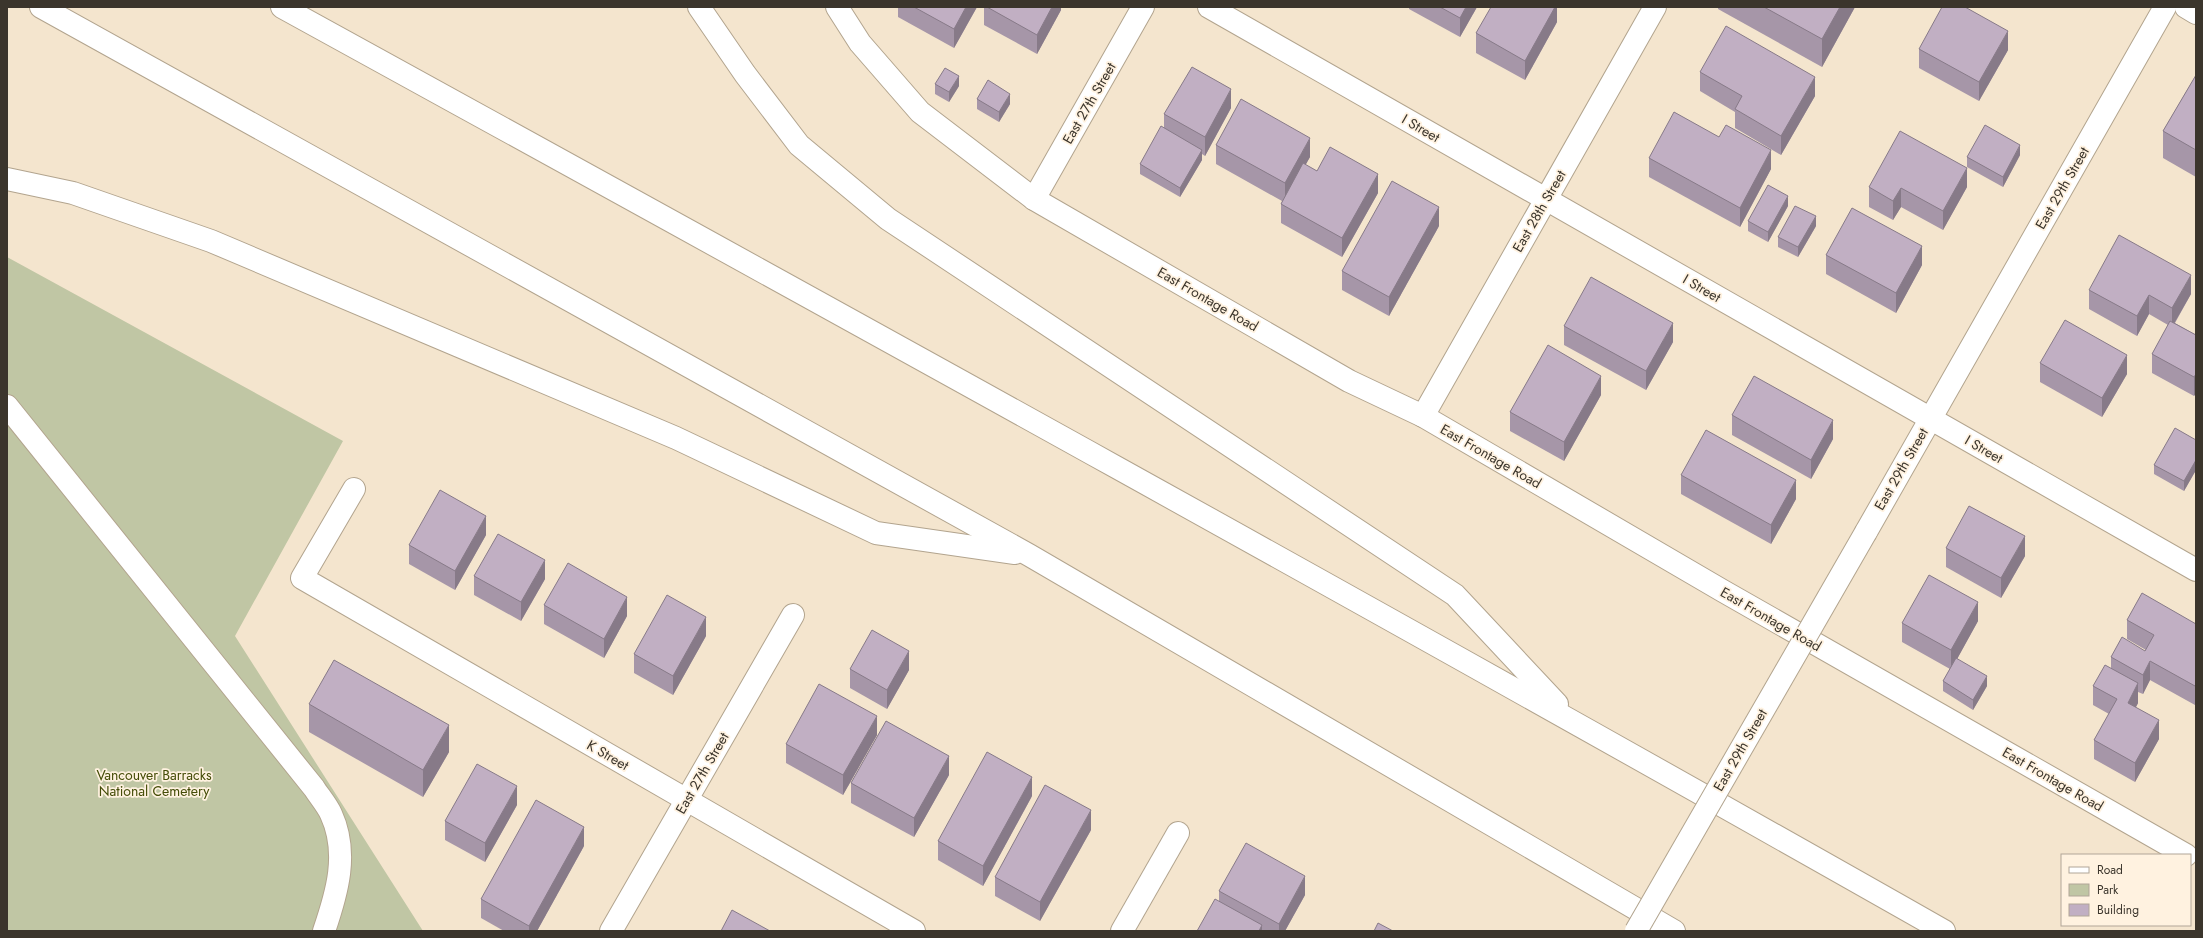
<svg xmlns="http://www.w3.org/2000/svg" width="2203" height="938" font-family="Jost,sans-serif">
  <style>
    .green { fill: #c0c6a4 }
    .lines { fill: none; stroke-linecap: round; stroke-linejoin: round }
    .street-casing { stroke: #b2a48e; stroke-width: 24 }
    .highway-casing { stroke: #b2a48e; stroke-width: 24 }
    .street { stroke: #fff; stroke-width: 22 }
    .highway { stroke: #fff; stroke-width: 22 }
    .street-bridge-casing { stroke: #b2a48e; stroke-width: 24; stroke-linecap: butt }
    .street-bridge { stroke: #fff; stroke-width: 22 }
    .wall { fill: #a696a8 }
    .shaded-wall { fill: #877a88 }
    .building { fill: #c1afc3; stroke: #877a88 }
    .labels { text-anchor: middle; dominant-baseline: central; stroke-width: 3.5; stroke-linejoin: round; paint-order: stroke }
    .street-label { font-size: 14px; fill: #3b352c; stroke: #fff2e0 }
    .park-label { font-size: 14px; fill: #444c07; stroke: #fff2e0 }
  </style>
  <rect width="100%" height="100%" fill="#f4e5ce"/>
  <polygon class="green" points="7,257 343,441 235,636 423,931 7,931"/>
  <g class="lines">
    <g class="street-casing">
      <g id="street">
        <polyline points="837,7 860,43 920,112 1034,199 1349,381 1423,416 1723,591 2186,855"/>
        <polyline points="1209,7 2196,570"/>
        <polyline points="2186,7 2196,13"/>
        <polyline points="1034,199 1143,7"/>
        <path d="M7,406L314,788C319,796 327,805 331,814C349,853 337,893 324,931"/>
        <polyline points="1423,416 1655,7"/>
        <polyline points="354,489 302,578 914,931"/>
        <polyline points="1866,532 2165,7"/>
        <polyline points="611,931 793,615"/>
        <polyline points="1122,931 1178,833"/>
      </g>
    </g>
    <g class="highway-casing">
      <g id="highway">
        <polyline points="41,7 1029,555 1674,931"/>
        <path d="M282,7C837,312 1392,618 1944,931"/>
        <polyline points="699,7 745,74 799,145 888,219 1455,595 1557,704"/>
        <polyline points="7,179 73,193 211,241 676,438 876,533 1015,553"/>
      </g>
    </g>
    <use href="#street" class="street"/>
    <use href="#highway" class="highway"/>
    <g class="street-bridge-casing">
      <polyline id="street-bridge" points="1636,931 1866,532"/>
    </g>
    <use href="#street-bridge" class="street-bridge"/>
  </g>
  <g class="wall">
    <polygon points="898,7 977,7 954,48 898,17"/>
    <polygon points="984,7 1061,7 1061,10 1037,54 984,25"/>
    <polygon points="1409,7 1477,7 1460,37 1409,9"/>
    <polygon points="1557,7 1557,22 1525,80 1476,53 1476,33"/>
    <polygon points="1718,7 1855,7 1822,67 1718,9"/>
    <polygon points="1919,49 2008,50 1979,101 1919,68"/>
    <polygon points="1700,72 1815,96 1781,155 1735,128 1735,112 1700,91"/>
    <polygon points="2196,75 2196,177 2163,158 2163,131"/>
    <polygon points="935,84 959,86 949,102 935,94"/>
    <polygon points="977,99 1010,104 999,122 977,109"/>
    <polygon points="1231,108 1205,156 1202,154 1202,160 1180,197 1140,174 1140,164 1164,128 1164,114"/>
    <polygon points="1719,137 1771,169 1740,227 1649,177 1649,158"/>
    <polygon points="1216,145 1310,157 1305,165 1317,171 1378,193 1342,257 1281,223 1281,204 1282,201 1216,164"/>
    <polygon points="2020,155 2003,187 1967,167 1967,157"/>
    <polygon points="1869,187 1967,187 1943,230 1901,207 1893,220 1869,207"/>
    <polygon points="1788,206 1768,242 1748,231 1748,221"/>
    <polygon points="1439,226 1389,316 1342,290 1342,271"/>
    <polygon points="1816,226 1798,257 1778,247 1778,237"/>
    <polygon points="1826,255 1922,265 1896,313 1826,274"/>
    <polygon points="2089,290 2191,294 2175,323 2196,335 2196,393 2194,396 2152,373 2152,354 2168,325 2149,314 2137,336 2089,309"/>
    <polygon points="1564,326 1673,342 1646,390 1564,345"/>
    <polygon points="2040,363 2127,374 2102,417 2040,382"/>
    <polygon points="1601,395 1564,461 1510,431 1510,412"/>
    <polygon points="1732,415 1833,439 1811,479 1732,435"/>
    <polygon points="2196,440 2196,470 2184,491 2154,474 2154,465"/>
    <polygon points="1681,475 1796,499 1771,544 1681,494"/>
    <polygon points="486,535 455,590 409,564 409,545"/>
    <polygon points="1946,548 2025,556 2001,598 1946,567"/>
    <polygon points="474,576 545,579 521,621 474,595"/>
    <polygon points="544,605 627,616 604,658 544,624"/>
    <polygon points="2127,620 2196,624 2196,703 2195,705 2150,680 2143,694 2138,692 2138,703 2136,707 2159,739 2135,782 2094,759 2094,740 2109,714 2093,705 2093,686 2111,668 2111,657 2145,651 2146,650 2127,639"/>
    <polygon points="1978,621 1957,659 1987,686 1973,710 1943,691 1943,681 1950,669 1902,642 1902,623"/>
    <polygon points="706,636 673,695 634,673 634,654"/>
    <polygon points="850,669 909,670 887,709 850,688"/>
    <polygon points="309,704 449,752 423,797 309,732"/>
    <polygon points="877,735 843,795 786,763 786,744"/>
    <polygon points="949,775 914,837 851,803 851,783"/>
    <polygon points="1032,796 983,886 938,860 938,841"/>
    <polygon points="517,805 485,862 445,840 445,821"/>
    <polygon points="1091,830 1040,921 995,896 995,877"/>
    <polygon points="584,846 537,931 504,931 481,918 481,899"/>
    <polygon points="1219,891 1305,895 1285,931 1197,931 1219,902"/>
  </g>
  <g class="shaded-wall">
    <polygon points="966,7 977,7 954,48 954,29"/>
    <polygon points="1052,7 1061,7 1061,10 1037,54 1037,35"/>
    <polygon points="1466,7 1477,7 1460,37 1460,18"/>
    <polygon points="1555,7 1557,7 1557,22 1525,80 1525,61"/>
    <polygon points="1840,7 1855,7 1822,67 1822,39"/>
    <polygon points="2008,31 2008,50 1979,101 1979,82"/>
    <polygon points="959,76 959,86 949,102 949,92"/>
    <polygon points="1815,77 1815,96 1781,155 1781,136"/>
    <polygon points="1231,89 1231,108 1205,156 1205,137"/>
    <polygon points="1010,94 1010,104 999,122 999,112"/>
    <polygon points="1310,138 1310,157 1285,202 1285,183"/>
    <polygon points="2020,145 2020,155 2003,187 2003,177"/>
    <polygon points="1202,150 1202,160 1180,197 1180,188"/>
    <polygon points="1771,150 1771,169 1740,227 1740,208"/>
    <polygon points="1967,168 1967,187 1943,230 1943,211"/>
    <polygon points="1378,174 1378,193 1342,257 1342,238"/>
    <polygon points="1901,188 1901,207 1893,220 1893,201"/>
    <polygon points="1788,196 1788,206 1768,242 1768,232"/>
    <polygon points="1439,207 1439,226 1389,316 1389,297"/>
    <polygon points="1816,216 1816,226 1798,257 1798,247"/>
    <polygon points="1922,246 1922,265 1896,313 1896,293"/>
    <polygon points="2191,275 2191,294 2172,327 2172,308"/>
    <polygon points="2149,295 2149,314 2137,336 2137,316"/>
    <polygon points="1673,323 1673,342 1646,390 1646,371"/>
    <polygon points="2127,355 2127,374 2102,417 2102,398"/>
    <polygon points="2196,374 2196,393 2194,396 2194,377"/>
    <polygon points="1601,376 1601,395 1564,461 1564,442"/>
    <polygon points="1833,420 1833,439 1811,479 1811,460"/>
    <polygon points="2196,460 2196,470 2184,491 2184,481"/>
    <polygon points="1796,480 1796,499 1771,544 1771,525"/>
    <polygon points="486,516 486,535 455,590 455,571"/>
    <polygon points="2025,536 2025,556 2001,598 2001,578"/>
    <polygon points="545,560 545,579 521,621 521,602"/>
    <polygon points="627,597 627,616 604,658 604,639"/>
    <polygon points="1978,602 1978,621 1951,670 1951,650"/>
    <polygon points="706,617 706,636 673,695 673,676"/>
    <polygon points="909,651 909,670 887,709 887,690"/>
    <polygon points="2150,661 2150,680 2143,694 2143,675"/>
    <polygon points="1987,676 1987,686 1973,710 1973,700"/>
    <polygon points="2138,683 2138,703 2128,722 2128,703"/>
    <polygon points="2196,684 2196,703 2195,705 2195,686"/>
    <polygon points="877,716 877,735 843,795 843,775"/>
    <polygon points="2159,720 2159,739 2135,782 2135,763"/>
    <polygon points="449,725 449,752 423,797 423,770"/>
    <polygon points="949,756 949,775 914,837 914,818"/>
    <polygon points="1032,777 1032,796 983,886 983,866"/>
    <polygon points="517,786 517,805 485,862 485,843"/>
    <polygon points="1091,810 1091,830 1040,921 1040,902"/>
    <polygon points="584,827 584,846 537,931 529,931 529,926"/>
    <polygon points="1305,876 1305,895 1285,931 1279,931 1279,924"/>
    <polygon points="1262,925 1262,931 1259,931"/>
  </g>
  <g class="building">
    <polygon points="914,7 966,7 954,29"/>
    <polygon points="987,7 1052,7 1037,35"/>
    <polygon points="1440,7 1466,7 1460,18"/>
    <polygon points="1491,7 1555,7 1525,61 1476,33"/>
    <polygon points="1764,7 1840,7 1822,39"/>
    <polygon points="1942,7 1965,7 2008,31 1979,82 1919,49"/>
    <polygon points="1726,26 1815,77 1781,136 1735,109 1742,96 1700,72"/>
    <polygon points="1192,67 1231,89 1205,137 1164,114"/>
    <polygon points="945,68 959,76 949,92 935,84"/>
    <polygon points="2196,75 2196,150 2163,131"/>
    <polygon points="988,80 1010,94 999,112 977,99"/>
    <polygon points="1241,99 1310,138 1285,183 1216,145"/>
    <polygon points="1674,112 1719,137 1726,125 1771,150 1740,208 1649,158"/>
    <polygon points="1985,125 2020,145 2003,177 1967,157"/>
    <polygon points="1161,126 1202,150 1180,188 1140,164"/>
    <polygon points="1900,131 1967,168 1943,211 1901,188 1893,201 1869,187"/>
    <polygon points="1330,147 1378,174 1342,238 1281,204 1303,163 1317,171"/>
    <polygon points="1392,181 1439,207 1389,297 1342,271"/>
    <polygon points="1768,185 1788,196 1768,232 1748,221"/>
    <polygon points="1795,206 1816,216 1798,247 1778,237"/>
    <polygon points="1852,208 1922,246 1896,293 1826,255"/>
    <polygon points="2119,235 2191,275 2172,308 2149,295 2137,316 2089,290"/>
    <polygon points="1591,277 1673,323 1646,371 1564,326"/>
    <polygon points="2065,320 2127,355 2102,398 2040,363"/>
    <polygon points="2170,321 2196,335 2196,374 2194,377 2152,354"/>
    <polygon points="1548,345 1601,376 1564,442 1510,412"/>
    <polygon points="1754,376 1833,420 1811,460 1732,415"/>
    <polygon points="2175,428 2196,440 2196,460 2184,481 2154,465"/>
    <polygon points="1706,430 1796,480 1771,525 1681,475"/>
    <polygon points="440,490 486,516 455,571 409,545"/>
    <polygon points="1969,506 2025,536 2001,578 1946,548"/>
    <polygon points="498,534 545,560 521,602 474,576"/>
    <polygon points="568,563 627,597 604,639 544,605"/>
    <polygon points="1929,575 1978,602 1951,650 1902,623"/>
    <polygon points="2142,593 2196,624 2196,684 2195,686 2150,661 2143,675 2111,657 2122,637 2145,651 2154,635 2127,620"/>
    <polygon points="667,595 706,617 673,676 634,654"/>
    <polygon points="872,630 909,651 887,690 850,669"/>
    <polygon points="1956,658 1987,676 1973,700 1943,681"/>
    <polygon points="334,660 449,725 423,770 309,704"/>
    <polygon points="2105,665 2138,683 2128,703 2159,720 2135,763 2094,740 2117,699 2093,686"/>
    <polygon points="819,684 877,716 843,775 786,744"/>
    <polygon points="886,721 949,756 914,818 851,783"/>
    <polygon points="987,752 1032,777 983,866 938,841"/>
    <polygon points="477,764 517,786 485,843 445,821"/>
    <polygon points="1045,785 1091,810 1040,902 995,877"/>
    <polygon points="536,800 584,827 529,926 481,899"/>
    <polygon points="1246,843 1305,876 1279,924 1219,891"/>
    <polygon points="1215,899 1262,925 1259,931 1197,931"/>
    <polygon points="732,910 770,931 721,931"/>
    <polygon points="1378,923 1393,931 1374,931"/>
  </g>
  <g class="labels">
    <g class="street-label">
      <text transform="translate(1089 103) rotate(-60)">East 27th Street</text>
      <text transform="translate(1421 128) rotate(30)">I Street</text>
      <text transform="translate(2062 188) rotate(-60)">East 29th Street</text>
      <text transform="translate(1539 211) rotate(-60)">East 28th Street</text>
      <text transform="translate(1702 288) rotate(30)">I Street</text>
      <text transform="translate(1208 299) rotate(30)">East Frontage Road</text>
      <text transform="translate(1984 449) rotate(30)">I Street</text>
      <text transform="translate(1491 456) rotate(30)">East Frontage Road</text>
      <text transform="translate(1901 469) rotate(-60)">East 29th Street</text>
      <text transform="translate(1771 619) rotate(30)">East Frontage Road</text>
      <text transform="translate(1740 750) rotate(-60)">East 29th Street</text>
      <text transform="translate(608 755) rotate(30)">K Street</text>
      <text transform="translate(702 773) rotate(-60)">East 27th Street</text>
      <text transform="translate(2053 779) rotate(30)">East Frontage Road</text>
    </g>
    <g class="park-label">
      <text x="154" y="775">Vancouver Barracks<tspan x="154" dy="16">National Cemetery</tspan></text>
    </g>
  </g>
  <rect width="2203" height="938" fill="none" stroke="#3b352c" stroke-width="16"/>
  <rect x="2061" y="854" width="130" height="72" fill="#fff2e0" stroke="#b1a698"/>
  <rect x="2069" y="867" width="20" height="6" fill="#ffffff" stroke="#b1a698"/>
  <text x="2097" y="874" font-size="12" fill="#3b352c">Road</text>
  <rect x="2069" y="884" width="20" height="12" fill="#c0c6a4" stroke="#b1a698"/>
  <text x="2097" y="894" font-size="12" fill="#3b352c">Park</text>
  <rect x="2069" y="904" width="20" height="12" fill="#c1afc3" stroke="#b1a698"/>
  <text x="2097" y="914" font-size="12" fill="#3b352c">Building</text>
</svg>
